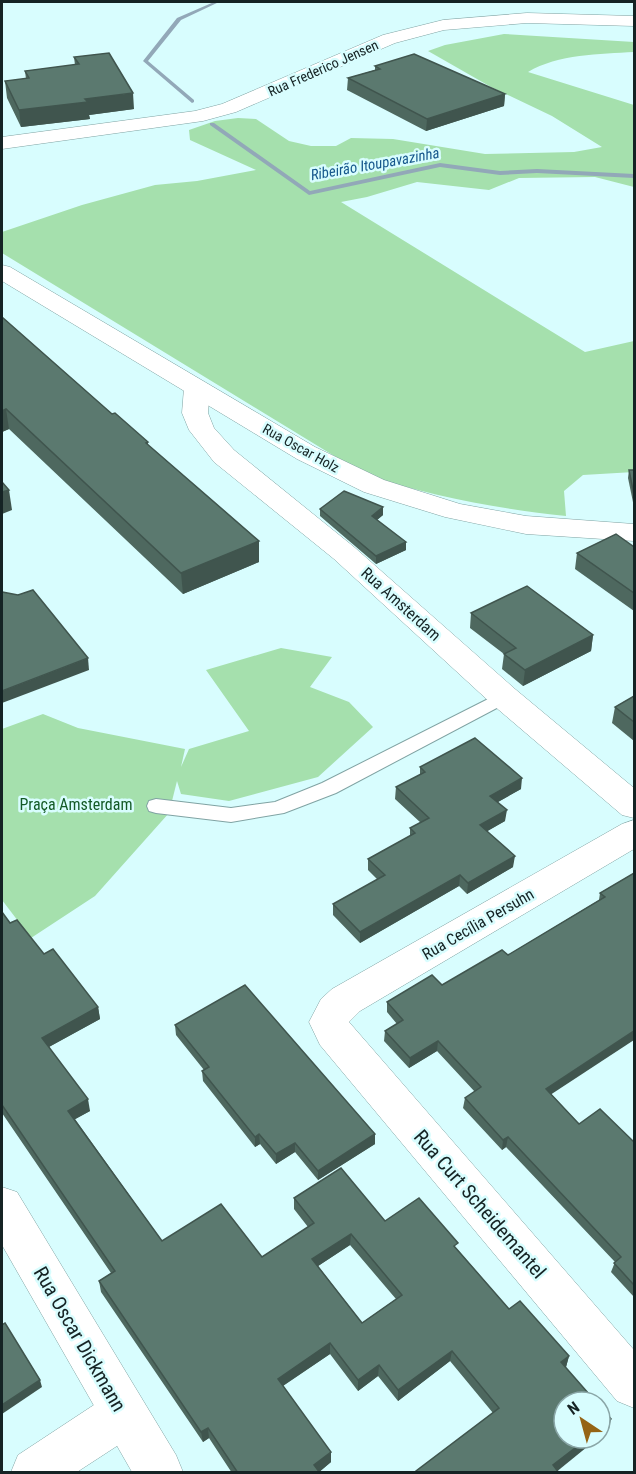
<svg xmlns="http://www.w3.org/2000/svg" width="636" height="1474" font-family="'Roboto Condensed',sans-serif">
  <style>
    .green { fill: #a5e0ad }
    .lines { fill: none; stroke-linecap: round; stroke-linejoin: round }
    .stream { fill: #92a8b8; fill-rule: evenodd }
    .lane-casing { stroke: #80a3a3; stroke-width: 2 }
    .street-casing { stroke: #80a3a3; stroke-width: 1 }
    .secondary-casing { stroke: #80a3a3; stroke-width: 1 }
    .lane { fill: #fff; fill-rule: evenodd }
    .street { fill: #fff; fill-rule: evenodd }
    .secondary { fill: #fff; fill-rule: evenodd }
    .wall { fill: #4e685f; fill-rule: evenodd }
    .shaded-wall { fill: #40554e }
    .building { fill: #5b796f; stroke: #40554e; stroke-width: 1.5; fill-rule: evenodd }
    .labels { text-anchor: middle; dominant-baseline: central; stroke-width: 5; stroke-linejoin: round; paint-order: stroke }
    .far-street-label { font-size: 14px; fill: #152324; stroke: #d8fdfe }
    .far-water-label { font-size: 15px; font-style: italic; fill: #15578c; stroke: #d8fdfe }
    .street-label { font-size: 16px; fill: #152324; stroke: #d8fdfe }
    .park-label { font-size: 16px; fill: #135a26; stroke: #d8fdfe }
    .near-street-label { font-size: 20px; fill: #152324; stroke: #d8fdfe }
  </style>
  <rect width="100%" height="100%" fill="#d8fdfe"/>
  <g class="green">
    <path d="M504,34L634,42V52C600,54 558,54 528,72L634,105V187L595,177L519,178L489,190L417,182L367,197L341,202L585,352L634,341V472L583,475L564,491L566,516C502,510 429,495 367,476L2,253V232L82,205L155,185L197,181L256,170L190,140L189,130L215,121L238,118L256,119L289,141L311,146H336L351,138L393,139L485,154L574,152L602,147L552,116L491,87L428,51L445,45Z"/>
    <polygon points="281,648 332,657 310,687 349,702 373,727 318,777 229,801 181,794 177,781 169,813 95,896 31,938 2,900 2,729 43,714 78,728 185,749 181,767 189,749 249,731 206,670"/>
  </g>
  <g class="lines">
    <g class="stream">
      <polygon points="214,2 219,2 181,20 148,61 194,100 194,102 192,103 143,61 177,18"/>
      <polygon points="210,123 214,123 310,191 440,163 500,171 537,169 634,174 634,178 537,173 500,175 440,167 309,195 210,125"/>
    </g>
    <g class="lane-casing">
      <polygon id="lane" points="504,691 510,693 513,697 510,701 336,793 284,813 231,822 156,813 149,811 147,806 149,801 156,799 231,808 275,802 322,783"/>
    </g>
    <g class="street-casing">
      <g id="street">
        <polygon points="197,380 206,383 210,388 208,413 214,428 234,450 354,547 515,689 634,788 634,818 622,815 493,705 334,559 214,462 189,430 182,413 184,388 188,383"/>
        <polygon points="634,820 634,849 360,1011 349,1022 634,1350 634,1408 617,1401 320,1045 309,1022 321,999 332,989 622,824"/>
        <polygon points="123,1390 140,1397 147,1414 140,1431 77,1472 11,1472 18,1455 106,1397"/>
      </g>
    </g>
    <g class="secondary-casing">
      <g id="secondary">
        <polygon points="527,13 634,16 634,26 527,23 444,30 395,43 236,112 203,121 2,149 2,137 195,111 222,104 383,35 443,20"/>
        <polygon points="2,265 10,267 315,447 384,480 460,504 526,516 634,524 634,541 526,534 445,517 364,492 297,459 2,281"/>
        <polygon points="2,1187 17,1192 176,1455 183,1472 132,1472 2,1245"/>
      </g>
    </g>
    <use href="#lane" class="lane"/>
    <use href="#street" class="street"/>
    <use href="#secondary" class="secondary"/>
  </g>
  <g class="wall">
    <polygon points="74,57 134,109 89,115 90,119 21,127 7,98 5,81 26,79 25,71 75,65"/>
    <polygon points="375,66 505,94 504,106 426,131 347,90 348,78 375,70"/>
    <polygon points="2,317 112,414 148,442 148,445 259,541 259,562 183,594 9,429 2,432"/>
    <polygon points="629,470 634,470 634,507 628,478"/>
    <polygon points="320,509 383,515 377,520 406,550 376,564 320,516"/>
    <polygon points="634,547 634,611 575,569 577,553"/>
    <polygon points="471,613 593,635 591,651 523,686 502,669 504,654 470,628"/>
    <polygon points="634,696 634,741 612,723 615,707"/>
    <polygon points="420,767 521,789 498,802 505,821 487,831 513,867 467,894 459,886 360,943 333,915 333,904 378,880 368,870 368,859 410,836 410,828 421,823 395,799 396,787 420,775"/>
    <polygon points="634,873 551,1094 579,1124 634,1142 634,1297 611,1272 615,1262 506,1147 502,1150 463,1108 465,1098 475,1092 437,1051 409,1068 384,1041 385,1031 397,1024 387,1012 387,1002 442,985 508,955 599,900 600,893"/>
    <path d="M2,912L10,923L44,954L98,1007L100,1019L49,1047L90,1111L75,1119L162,1241L262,1257L308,1227L294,1209V1198L385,1221L457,1249L509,1309L569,1356L566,1367L564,1438H598L557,1470L559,1473H416V1471L493,1413L450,1361L398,1401L378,1376L358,1391L330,1354L283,1386L331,1462L319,1472L320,1473H232L209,1438L203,1442L101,1292L99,1281L111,1273L2,1113ZM350,1245L396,1299L362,1323L318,1266Z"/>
    <polygon points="175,1025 375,1144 318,1180 295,1152 276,1164 260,1144 255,1147 203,1081 202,1071 204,1070 176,1035"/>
  </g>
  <g class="shaded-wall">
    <polygon points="133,93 134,109 89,115 90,119 21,127 19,110 85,99"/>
    <polygon points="505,94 504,106 426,131 427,119"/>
    <polygon points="6,409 9,429 2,432 2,411"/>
    <polygon points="9,490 12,510 2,514 2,492"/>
    <polygon points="383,507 383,515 372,524 372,516"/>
    <polygon points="259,541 259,562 183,594 181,573"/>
    <polygon points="406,542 406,550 376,564 376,556"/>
    <polygon points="593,635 591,651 523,686 525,670"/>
    <polygon points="88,658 89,670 2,703 2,691"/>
    <polygon points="522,778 521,789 489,807 490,796"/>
    <polygon points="507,810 505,821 479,836 480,825"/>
    <polygon points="515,856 513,867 467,894 468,883"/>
    <polygon points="460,875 459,886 360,943 360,932"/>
    <polygon points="98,1007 100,1019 45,1049 42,1038"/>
    <polygon points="634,1031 634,1040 544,1099 546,1089"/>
    <polygon points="438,1041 437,1051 409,1068 410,1058"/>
    <polygon points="88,1099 90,1111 70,1122 68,1111"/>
    <polygon points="259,1134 260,1144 255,1147 255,1137"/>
    <polygon points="375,1134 375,1144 318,1180 318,1171"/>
    <polygon points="508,1137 506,1147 502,1150 503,1140"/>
    <polygon points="295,1143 295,1152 276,1164 276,1154"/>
    <polygon points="351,1234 350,1245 312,1270 312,1259"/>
    <polygon points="330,1343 330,1354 278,1389 278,1379"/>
    <polygon points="452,1351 450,1361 398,1401 398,1390"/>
    <polygon points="569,1356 566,1367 559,1372 561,1362"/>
    <polygon points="379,1365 378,1376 358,1391 358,1380"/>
    <polygon points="40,1380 42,1387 2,1414 2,1405"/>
    <polygon points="611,1419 609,1429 600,1436 600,1428"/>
    <polygon points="208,1428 209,1438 203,1442 201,1432"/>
    <polygon points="588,1438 598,1438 555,1473 553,1465"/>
    <polygon points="331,1452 331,1462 318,1473 314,1465"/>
  </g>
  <g class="building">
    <polygon points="109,53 133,93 85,99 88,102 19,110 5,81 29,78 25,71 79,64 74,57"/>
    <polygon points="414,54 505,94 427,119 348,78 380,69 375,66"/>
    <polygon points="2,317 112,414 115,413 148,442 146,443 259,541 181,573 6,409 2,411"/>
    <polygon points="629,470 634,470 634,495"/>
    <polygon points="2,482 9,490 2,492"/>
    <polygon points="344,491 383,507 372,516 406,542 376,556 320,509"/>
    <polygon points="616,534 634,547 634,593 577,553"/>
    <polygon points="527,586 593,635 525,670 504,654 516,648 471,613"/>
    <polygon points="33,590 88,658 2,691 2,592 18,595"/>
    <polygon points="634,696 634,722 615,707"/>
    <polygon points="475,738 522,778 490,796 507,810 480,825 515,856 468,883 460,875 360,932 333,904 385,875 368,859 415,833 410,828 429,818 396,787 425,772 420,767"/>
    <polygon points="634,873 634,1031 546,1089 579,1124 600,1109 634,1142 634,1285 614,1263 621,1257 508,1137 503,1140 465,1098 481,1087 438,1041 410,1058 385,1031 403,1020 387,1002 432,975 442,985 502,950 508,955 605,897 600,893"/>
    <path d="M2,912L10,923L17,920L44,954L53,949L98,1007L42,1038L88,1099L68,1111L162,1241L221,1204L262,1257L314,1223L294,1198L341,1168L385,1221L419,1198L458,1243L454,1246L509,1309L520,1301L569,1356L561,1362L596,1402H564V1438H588L553,1465L559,1473H417L416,1471L499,1408L452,1351L398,1390L379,1365L358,1380L330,1343L278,1379L331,1452L314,1465L320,1473H238L208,1428L201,1432L99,1281L115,1271L2,1105ZM351,1234L402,1295L362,1323L312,1259Z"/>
    <polygon points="245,985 375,1134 318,1171 295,1143 276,1154 259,1134 255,1137 202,1071 209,1067 175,1025"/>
    <polygon points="5,1323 40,1380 2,1405 2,1325"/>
    <polygon points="600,1406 611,1419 600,1428"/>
  </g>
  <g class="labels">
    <g class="far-street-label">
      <text transform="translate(323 68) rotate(-24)">Rua Frederico Jensen</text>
      <text transform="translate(301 448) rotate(29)">Rua Oscar Holz</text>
    </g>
    <g class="far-water-label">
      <text transform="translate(375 164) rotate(-10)">Ribeirão Itoupavazinha</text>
    </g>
    <g class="street-label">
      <text transform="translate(401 604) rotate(42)">Rua Amsterdam</text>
      <text transform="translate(478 924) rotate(-30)">Rua Cecília Persuhn</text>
    </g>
    <g class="park-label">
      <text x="76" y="804">Praça Amsterdam</text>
    </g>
    <g class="near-street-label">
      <text transform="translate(480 1204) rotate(49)">Rua Curt Scheidemantel</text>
      <text transform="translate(80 1339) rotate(60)">Rua Oscar Dickmann</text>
    </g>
  </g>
  <rect width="636" height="1474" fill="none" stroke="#152324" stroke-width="6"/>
  <g transform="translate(582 1420) rotate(324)"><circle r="28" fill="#d8fdfe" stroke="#8aa6a7" stroke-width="1.5"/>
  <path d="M0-4.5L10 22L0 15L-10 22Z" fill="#956415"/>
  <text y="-9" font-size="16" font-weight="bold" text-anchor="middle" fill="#152324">N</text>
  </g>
</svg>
